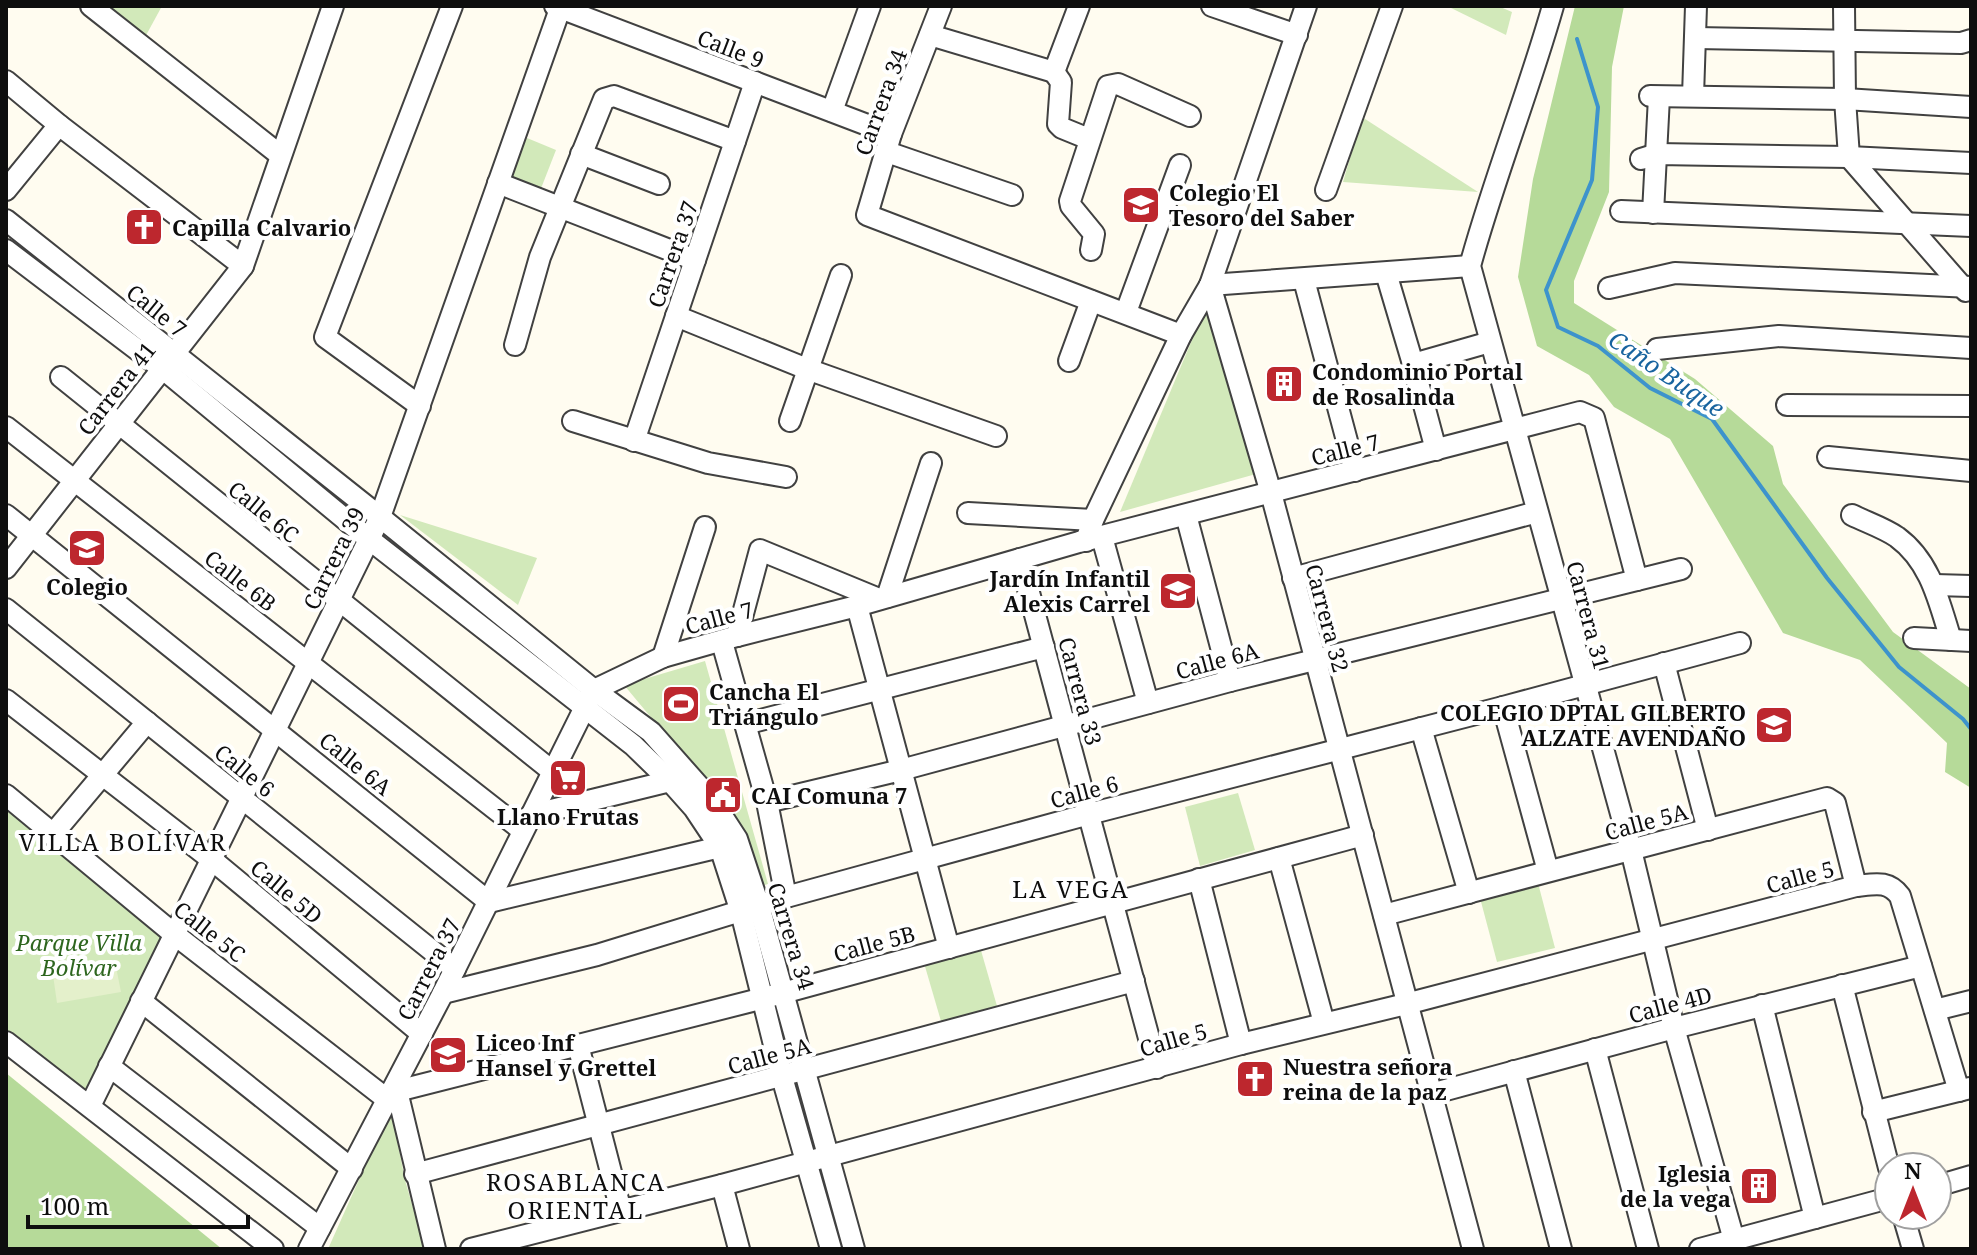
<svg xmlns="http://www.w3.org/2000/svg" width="1977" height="1255" font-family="'Noto Serif',serif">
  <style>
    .green { fill: #d2e9ba }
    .forest { fill: #b6da99 }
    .pitch { fill: #e4f0cb }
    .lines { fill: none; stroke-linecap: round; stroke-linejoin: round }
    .stream { stroke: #3d93cc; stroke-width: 4 }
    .minor-casing { stroke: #414141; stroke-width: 24 }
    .minor { stroke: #fff; stroke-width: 20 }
    .labels { text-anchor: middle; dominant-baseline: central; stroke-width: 8; stroke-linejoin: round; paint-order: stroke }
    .street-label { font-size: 22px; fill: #0e0e0e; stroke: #fff }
    .poi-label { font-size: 22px; font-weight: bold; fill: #0e0e0e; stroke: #fff; text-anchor: start }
    .park-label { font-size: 22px; font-style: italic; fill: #2e661f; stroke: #fff }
    .water-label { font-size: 24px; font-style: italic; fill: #18649f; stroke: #fff }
    .neighbourhood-label { font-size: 24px; letter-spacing: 2px; fill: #0e0e0e; stroke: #fff }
  </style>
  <rect width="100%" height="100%" fill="#fffcf0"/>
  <g class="green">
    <polygon points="101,6 162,6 144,39"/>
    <polygon points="1447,6 1498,6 1512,12 1506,35"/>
    <polygon points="1362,117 1478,192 1343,182"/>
    <polygon points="527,138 556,150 540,191 506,181"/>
    <polygon points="1207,304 1256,474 1120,512"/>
    <polygon points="400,515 537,558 518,605"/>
    <polygon points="705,661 768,884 757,887 689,763 624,685"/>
    <polygon points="1238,793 1255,850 1200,866 1185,807"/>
    <polygon points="6,802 173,934 84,1101 6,1036"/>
    <polygon points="1538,883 1555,948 1497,962 1480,898"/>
    <polygon points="980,947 999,1013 943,1028 924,963"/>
    <polygon points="391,1108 405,1180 425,1249 328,1249"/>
  </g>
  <g class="forest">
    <polygon points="1575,6 1624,6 1612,67 1609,192 1574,281 1574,303 1695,379 1773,446 1783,484 1893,632 1971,689 1971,788 1945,772 1947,743 1860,660 1783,633 1670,439 1614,407 1589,375 1537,346 1518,277 1533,179"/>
    <polygon points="6,1073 222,1249 6,1249"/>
  </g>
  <polygon class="pitch" points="116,967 121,992 57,1003 53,975"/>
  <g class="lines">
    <polyline class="stream" points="1577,39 1598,107 1592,180 1546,290 1558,327 1598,346 1650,388 1712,419 1827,578 1899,667 1963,719 1971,729"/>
    <g class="minor-casing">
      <g id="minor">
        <polyline points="91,6 280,155"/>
        <polyline points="555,6 891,134"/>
        <polyline points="941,6 891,134 867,215 1181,335"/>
        <polyline points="1212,6 1297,35"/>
        <path d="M1553,6C1528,94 1494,178 1470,266L1631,850L1674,1028L1734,1240"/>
        <polyline points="1844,6 1845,99 1849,157 1966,291"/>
        <polyline points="930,35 1054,72"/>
        <polyline points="1696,38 1961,43 1971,40"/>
        <polyline points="1054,72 1061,82 1058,124 1062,128 1089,139"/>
        <polyline points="1054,72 1079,6"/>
        <polyline points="6,81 59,125 243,266"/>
        <polyline points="1650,96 1845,99 1971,107"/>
        <polyline points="1693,96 1696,6"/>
        <polyline points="832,111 870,6"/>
        <polyline points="887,152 1012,195"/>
        <polyline points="581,154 659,184"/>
        <polyline points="1641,159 1657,154 1849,157 1971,163"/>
        <polyline points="498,183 695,260"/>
        <polyline points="6,190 59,125"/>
        <polyline points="1326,190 1392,6"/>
        <polyline points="1621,211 1971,226"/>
        <polyline points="1653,213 1659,97"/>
        <polyline points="6,220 380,517 594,690 651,732 713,802 737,839 759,906 854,1249"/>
        <polyline points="6,250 168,373 369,539 633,745 670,781 694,808 720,847 741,912 782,1077 831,1249"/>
        <polyline points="1091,250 1094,234 1071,206 1070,201 1108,86 1118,84 1190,116"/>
        <polyline points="1386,273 1413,364 1436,450"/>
        <polyline points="1304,280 1355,471"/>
        <polyline points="1210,285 1271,493 1473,1249"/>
        <polyline points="1210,285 1470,266"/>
        <polyline points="1609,288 1675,273 1971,287"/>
        <polyline points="1126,312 1180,165"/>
        <polyline points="676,316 807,369 996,436"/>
        <polyline points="515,345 540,257 604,99 614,96 735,141"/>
        <polyline points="1657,349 1779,336 1971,348"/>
        <polyline points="1069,361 1091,301"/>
        <polyline points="1413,364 1490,342"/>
        <polyline points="61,377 552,771"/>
        <polyline points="1787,405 1971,406"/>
        <polyline points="420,406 325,337 452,6"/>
        <polyline points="573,421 708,463 786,477"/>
        <polyline points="790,421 841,275"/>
        <polyline points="6,427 522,830"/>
        <polyline points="634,441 755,82"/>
        <polyline points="1828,457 1971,471"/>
        <polyline points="968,513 1093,520"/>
        <polyline points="6,515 489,902 720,847"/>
        <polyline points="1186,515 1230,681"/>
        <path d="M1852,515C1866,522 1884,528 1897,537C1931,562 1939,602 1951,640"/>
        <polyline points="1102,537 1148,703"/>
        <polyline points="1086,541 1093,520 1181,335 1210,285 1306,6"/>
        <polyline points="1020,559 1157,1068"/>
        <polyline points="6,568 243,266 333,6"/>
        <polyline points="1293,578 1537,512"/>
        <polyline points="1935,585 1971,586"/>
        <polyline points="887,597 931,463"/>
        <polyline points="857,606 949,948"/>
        <polyline points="6,609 455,969"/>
        <polyline points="737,636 760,550 879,599"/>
        <polyline points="1914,638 1971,641"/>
        <polyline points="722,642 767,802 786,897"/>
        <polyline points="663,657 705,527"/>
        <polyline points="1664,663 1708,830"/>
        <polyline points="594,690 663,657 737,636 857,606 1079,542 1580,412 1594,418 1637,580"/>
        <polyline points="6,700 211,859 422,1034"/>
        <polyline points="1503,707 1548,871"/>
        <polyline points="745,724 1044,647"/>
        <polyline points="1421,728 1469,893"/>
        <polyline points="6,795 174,934 388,1100"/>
        <polyline points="767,802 901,770 1230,681 1681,569"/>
        <polyline points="531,815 670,781"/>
        <polyline points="52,835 147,722"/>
        <polyline points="1279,858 1324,1023"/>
        <polyline points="1199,879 1241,1044"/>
        <polyline points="1384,915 1827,798 1835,803 1856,886"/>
        <polyline points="1842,985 1889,1168"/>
        <polyline points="443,993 597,955 786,897 1089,814 1503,707 1740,643"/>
        <polyline points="141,1001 352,1169"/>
        <polyline points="1762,1005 1815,1218"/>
        <polyline points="1935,1010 1971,1001"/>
        <polyline points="6,1042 273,1249"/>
        <polyline points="578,1045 621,1211"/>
        <polyline points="1595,1049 1648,1249"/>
        <polyline points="109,1066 320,1228"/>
        <polyline points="1514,1071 1561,1249"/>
        <polyline points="393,1089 397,1091 435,1249"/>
        <polyline points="397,1091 764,998 1363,835"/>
        <polyline points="1431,1094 1674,1028 1921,966"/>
        <polyline points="90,1106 380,517 561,6"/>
        <polyline points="1873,1112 1970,1088"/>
        <polyline points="415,1174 1134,981"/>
        <polyline points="722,1185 739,1249"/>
        <polyline points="1937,1186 1971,1176"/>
        <polyline points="1903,1215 1913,1249"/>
        <polyline points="309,1249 443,993 590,697"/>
        <path d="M471,1249L722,1185L1241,1044L1406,1004L1856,886C1875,884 1888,880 1900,896L1959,1091"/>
        <polyline points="1700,1249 1889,1198"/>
      </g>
    </g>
    <use href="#minor" class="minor"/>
  </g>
  <defs>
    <g id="school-square" transform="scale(2)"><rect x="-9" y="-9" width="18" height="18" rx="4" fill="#bd272e" stroke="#fff"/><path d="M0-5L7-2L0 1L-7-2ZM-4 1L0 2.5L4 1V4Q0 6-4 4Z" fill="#fff"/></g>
    <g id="church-square" transform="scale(2)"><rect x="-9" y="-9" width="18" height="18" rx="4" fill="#bd272e" stroke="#fff"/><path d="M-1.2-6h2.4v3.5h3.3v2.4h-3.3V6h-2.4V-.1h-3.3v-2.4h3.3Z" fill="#fff"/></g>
    <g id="building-square" transform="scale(2)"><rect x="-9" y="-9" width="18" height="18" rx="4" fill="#bd272e" stroke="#fff"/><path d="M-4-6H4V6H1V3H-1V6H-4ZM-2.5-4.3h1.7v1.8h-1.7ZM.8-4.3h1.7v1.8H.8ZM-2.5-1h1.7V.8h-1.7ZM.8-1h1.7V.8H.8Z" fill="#fff"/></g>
    <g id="stadium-square" transform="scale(2)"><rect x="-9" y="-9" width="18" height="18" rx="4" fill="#bd272e" stroke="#fff"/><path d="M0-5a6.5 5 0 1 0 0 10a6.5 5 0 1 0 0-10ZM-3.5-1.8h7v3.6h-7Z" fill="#fff"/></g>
    <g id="supermarket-square" transform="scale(2)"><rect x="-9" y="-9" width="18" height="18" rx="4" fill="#bd272e" stroke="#fff"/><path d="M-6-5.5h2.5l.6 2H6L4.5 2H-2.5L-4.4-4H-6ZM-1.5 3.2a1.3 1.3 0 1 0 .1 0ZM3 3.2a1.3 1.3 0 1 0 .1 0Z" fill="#fff"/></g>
    <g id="civic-square" transform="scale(2)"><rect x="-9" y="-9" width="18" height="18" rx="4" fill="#bd272e" stroke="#fff"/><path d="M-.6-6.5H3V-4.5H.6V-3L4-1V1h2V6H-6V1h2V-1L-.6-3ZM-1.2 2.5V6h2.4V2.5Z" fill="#fff"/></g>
  </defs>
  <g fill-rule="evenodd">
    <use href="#school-square" x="1141" y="205"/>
    <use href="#church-square" x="144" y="227"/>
    <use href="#building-square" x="1284" y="384"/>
    <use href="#school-square" x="87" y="548"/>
    <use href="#school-square" x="1178" y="591"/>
    <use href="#stadium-square" x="681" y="704"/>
    <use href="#school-square" x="1774" y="725"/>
    <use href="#supermarket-square" x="568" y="778"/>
    <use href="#civic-square" x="723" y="795"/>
    <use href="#school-square" x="448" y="1055"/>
    <use href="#church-square" x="1255" y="1079"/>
    <use href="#building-square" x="1759" y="1186"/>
  </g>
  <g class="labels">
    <g class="street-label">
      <text transform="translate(731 48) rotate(21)">Calle 9</text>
      <text transform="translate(880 102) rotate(-70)">Carrera 34</text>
      <text transform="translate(672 254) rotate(-71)">Carrera 37</text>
      <text transform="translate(157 310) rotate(39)">Calle 7</text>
      <text transform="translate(116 388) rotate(-52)">Carrera 41</text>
      <text transform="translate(1345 449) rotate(-14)">Calle 7</text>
      <text transform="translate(264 511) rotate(39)">Calle 6C</text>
      <text transform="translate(333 558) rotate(-64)">Carrera 39</text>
      <text transform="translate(241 580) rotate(38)">Calle 6B</text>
      <text transform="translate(1589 615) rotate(75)">Carrera 31</text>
      <text transform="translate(719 617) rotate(-15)">Calle 7</text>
      <text transform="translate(1328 618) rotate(75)">Carrera 32</text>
      <text transform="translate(1217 660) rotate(-15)">Calle 6A</text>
      <text transform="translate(1081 691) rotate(75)">Carrera 33</text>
      <text transform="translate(356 763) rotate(39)">Calle 6A</text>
      <text transform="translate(245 770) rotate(39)">Calle 6</text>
      <text transform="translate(1084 791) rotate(-15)">Calle 6</text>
      <text transform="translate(1646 821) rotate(-15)">Calle 5A</text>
      <text transform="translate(1800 876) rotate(-15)">Calle 5</text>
      <text transform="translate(287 891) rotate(40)">Calle 5D</text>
      <text transform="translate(210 931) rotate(38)">Calle 5C</text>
      <text transform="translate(792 936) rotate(73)">Carrera 34</text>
      <text transform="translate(874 943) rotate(-15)">Calle 5B</text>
      <text transform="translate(428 969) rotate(-63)">Carrera 37</text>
      <text transform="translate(1670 1004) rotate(-15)">Calle 4D</text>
      <text transform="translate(1173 1039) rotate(-16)">Calle 5</text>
      <text transform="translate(769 1055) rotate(-15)">Calle 5A</text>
    </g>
    <g class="poi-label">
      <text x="1169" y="192">Colegio El<tspan x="1169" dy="25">Tesoro del Saber</tspan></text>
      <text x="172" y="227">Capilla Calvario</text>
      <text x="1312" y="371">Condominio Portal<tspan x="1312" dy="25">de Rosalinda</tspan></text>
      <text x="1150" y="578" text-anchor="end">Jardín Infantil<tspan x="1150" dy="25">Alexis Carrel</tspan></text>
      <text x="87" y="586" text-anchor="middle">Colegio</text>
      <text x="709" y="691">Cancha El<tspan x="709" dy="25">Triángulo</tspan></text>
      <text x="1746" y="712" text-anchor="end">COLEGIO DPTAL GILBERTO<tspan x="1746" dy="25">ALZATE AVENDAÑO</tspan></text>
      <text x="751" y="795">CAI Comuna 7</text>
      <text x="568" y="816" text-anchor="middle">Llano Frutas</text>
      <text x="476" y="1042">Liceo Inf<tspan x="476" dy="25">Hansel y Grettel</tspan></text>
      <text x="1283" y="1066">Nuestra señora<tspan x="1283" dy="25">reina de la paz</tspan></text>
      <text x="1731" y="1173" text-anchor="end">Iglesia<tspan x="1731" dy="25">de la vega</tspan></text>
    </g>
    <g class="park-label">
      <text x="79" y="942">Parque Villa<tspan x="79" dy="25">Bolívar</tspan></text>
    </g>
    <g class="water-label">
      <text transform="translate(1667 373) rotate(34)">Caño Buque</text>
    </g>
    <g class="neighbourhood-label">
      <text x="123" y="841">VILLA BOLÍVAR</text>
      <text x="1071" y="888">LA VEGA</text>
      <text x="576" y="1181">ROSABLANCA<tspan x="576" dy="28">ORIENTAL</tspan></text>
    </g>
  </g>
  <rect width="1977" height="1255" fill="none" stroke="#0e0e0e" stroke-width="16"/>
  <g transform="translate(1913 1191)"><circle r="38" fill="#ffffff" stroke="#9f9f9f" stroke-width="2"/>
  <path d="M0-6L14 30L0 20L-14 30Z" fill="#bd272e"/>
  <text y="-12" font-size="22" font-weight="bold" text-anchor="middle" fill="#0e0e0e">N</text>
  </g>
  <path d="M28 1215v12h220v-12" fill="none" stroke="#0e0e0e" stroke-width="4"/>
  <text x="40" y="1215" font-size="24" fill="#0e0e0e" stroke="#ffffff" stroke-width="6" paint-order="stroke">100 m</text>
</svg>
